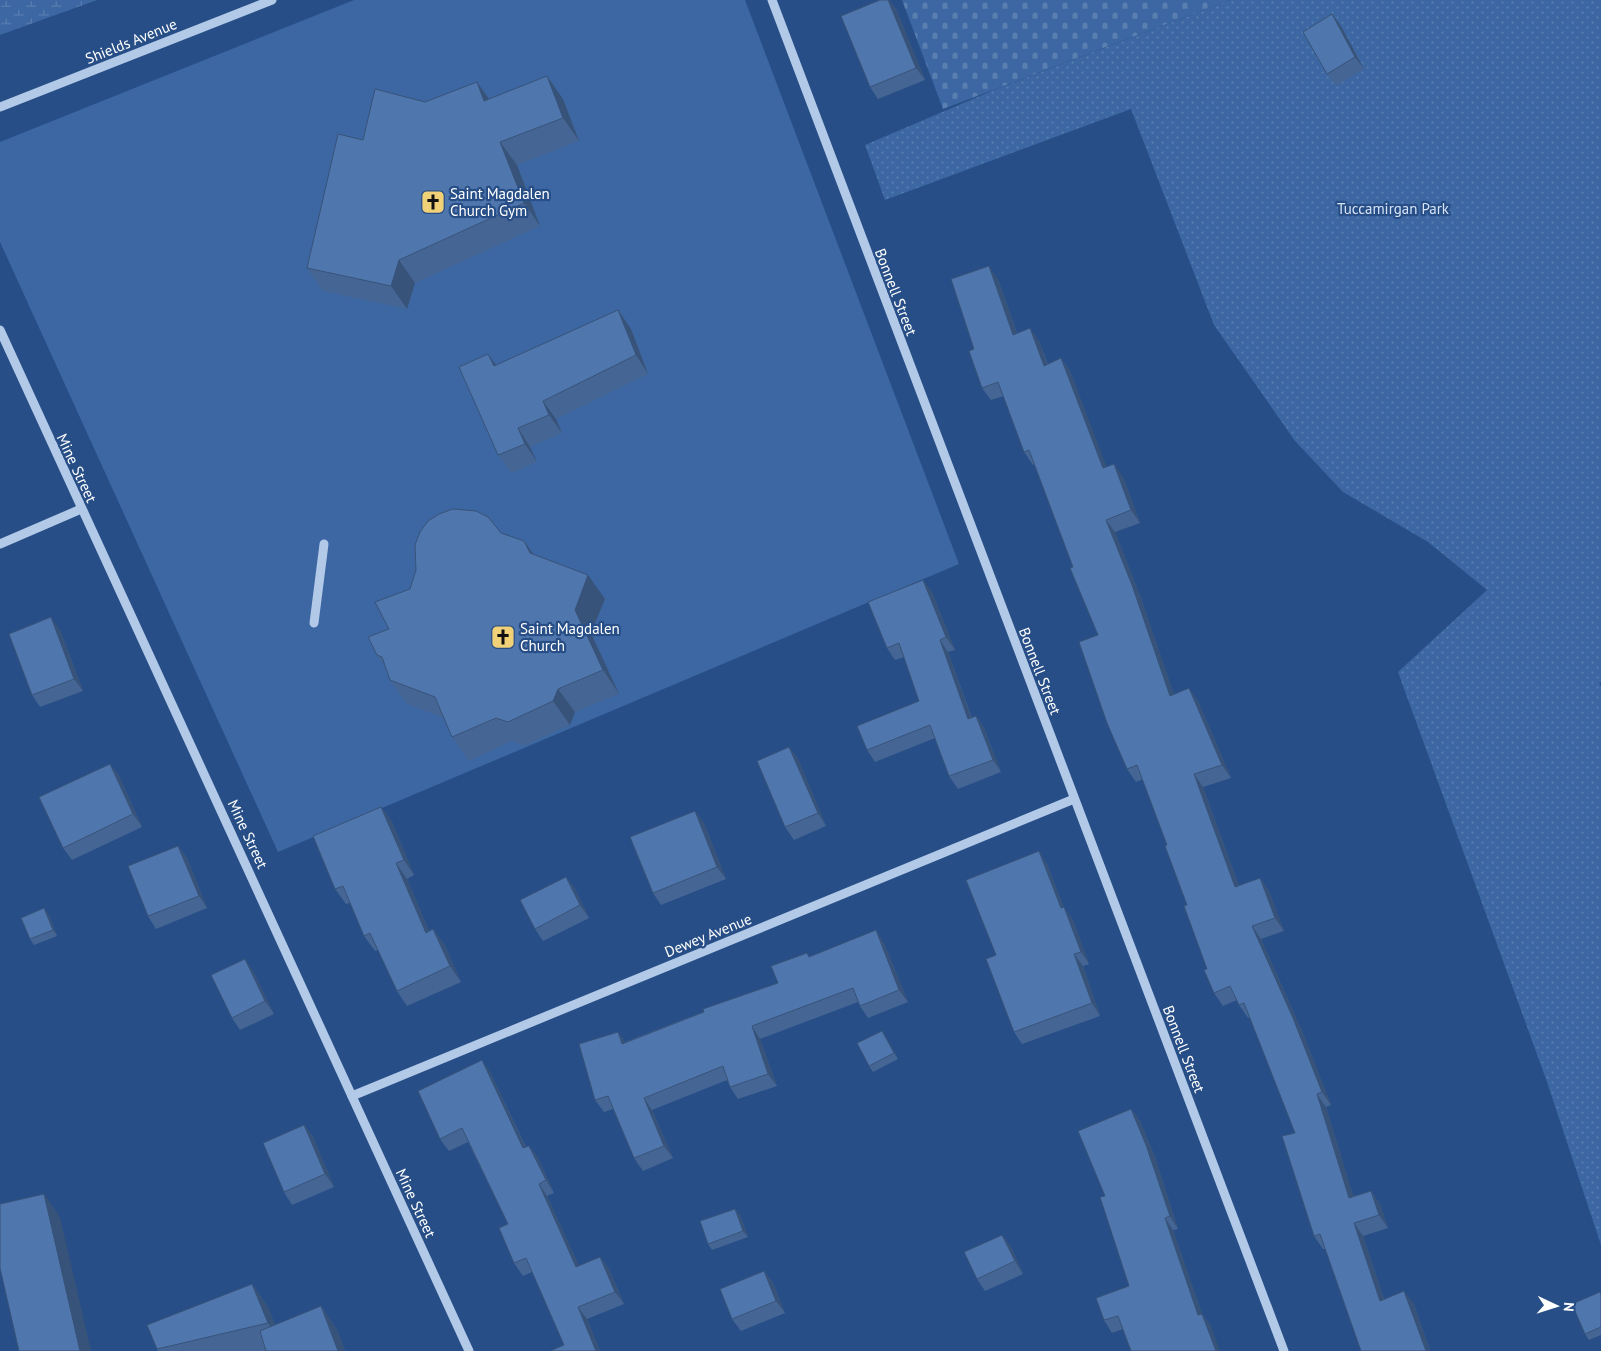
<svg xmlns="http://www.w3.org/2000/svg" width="1601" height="1351" font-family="'PT Sans',sans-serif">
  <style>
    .grass { fill: #3c67a2 }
    .wetland { fill: url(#wetland-marsh) }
    .cemetery { fill: url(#cemetery-stones) }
    .park { fill: url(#park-dots) }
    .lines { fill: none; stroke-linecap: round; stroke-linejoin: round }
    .minor { stroke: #b2c9e8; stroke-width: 9 }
    .wall { fill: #456695 }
    .shaded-wall { fill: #385379 }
    .building { fill: #5077ad; stroke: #385379 }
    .labels { text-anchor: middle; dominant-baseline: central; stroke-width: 4.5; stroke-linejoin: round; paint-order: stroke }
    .street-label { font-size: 15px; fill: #fff; stroke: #274e86 }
    .poi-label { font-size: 15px; fill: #fff; stroke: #274e86; text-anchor: start }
    .park-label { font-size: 15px; fill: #d6e3f6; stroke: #274e86 }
  </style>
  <defs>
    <pattern id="wetland-marsh" width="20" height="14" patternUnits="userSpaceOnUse" patternTransform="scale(1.25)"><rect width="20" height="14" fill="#3c67a2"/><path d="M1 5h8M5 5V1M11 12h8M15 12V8" fill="none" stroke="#597eb0"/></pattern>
    <pattern id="cemetery-stones" width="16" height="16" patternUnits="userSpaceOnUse" patternTransform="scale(1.25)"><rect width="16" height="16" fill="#3c67a2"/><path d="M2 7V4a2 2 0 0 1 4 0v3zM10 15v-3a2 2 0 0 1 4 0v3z" fill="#597eb0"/></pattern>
    <pattern id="park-dots" width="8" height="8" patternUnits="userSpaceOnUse" patternTransform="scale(1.25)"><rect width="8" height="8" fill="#3c67a2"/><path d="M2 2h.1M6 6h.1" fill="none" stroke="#597eb0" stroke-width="1.8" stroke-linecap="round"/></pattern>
  </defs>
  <rect width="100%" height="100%" fill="#274e86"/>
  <polygon class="grass" points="354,0 745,0 959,564 278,852 0,242 0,142"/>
  <polygon class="wetland" points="0,0 97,0 0,35"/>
  <polygon class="cemetery" points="902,0 1230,0 943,109"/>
  <polygon class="park" points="1230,0 1601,0 1601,682 1599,683 1601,686 1601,1245 1546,1079 1398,672 1487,590 1428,542 1343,492 1295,441 1214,325 1131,109 885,200 865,145 994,90"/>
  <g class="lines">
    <g class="minor">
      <polyline points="772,0 1284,1351"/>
      <polyline points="0,107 272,0"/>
      <polyline points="0,330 469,1351"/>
      <polyline points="0,544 81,509"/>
      <polyline points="314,623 324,544"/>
      <polyline points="352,1096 1074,799"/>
    </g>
  </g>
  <g class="wall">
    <polygon points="880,0 889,0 896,9 925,80 878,99 870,87"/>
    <polygon points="1332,14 1341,26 1364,69 1336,86 1327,74"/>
    <polygon points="477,82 489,99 563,99 579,141 517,165 540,226 415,283 407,309 323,291 307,268 363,140 425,102"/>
    <polygon points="998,279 1017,333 1039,341 1048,364 1061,358 1070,371 1106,467 1123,477 1140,523 1115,532 1141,598 1174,695 1198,701 1231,778 1203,787 1239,886 1260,878 1269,891 1284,931 1261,939 1302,1031 1331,1105 1326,1107 1353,1196 1371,1191 1380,1204 1388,1228 1363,1236 1384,1299 1414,1304 1430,1351 1361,1351 1325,1249 1323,1249 1314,1236 1295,1133 1250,1017 1248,1018 1239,1005 1237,1000 1223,1006 1214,993 1207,969 1187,905 1167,845 1143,779 1136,782 1127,769 1098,635 1035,464 1033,465 1024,452 1004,396 991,400 982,388 974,349"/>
    <polygon points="618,310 631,329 648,374 556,419 562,433 530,447 537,462 511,473 498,455 488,354 496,365"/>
    <polygon points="501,533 524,541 533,554 605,599 591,633 619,694 575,712 570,725 524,746 512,741 469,761 452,737 444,718 407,704 390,680 385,666 377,655 389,629 410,589"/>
    <polygon points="932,592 955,650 948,652 972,718 976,716 984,728 1001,772 958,789 949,776 935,738 875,762 867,750 919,701 904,657 895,660 887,648"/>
    <polygon points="60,630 83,691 40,707 32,695"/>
    <polygon points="789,747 798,759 826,826 794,840 785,827"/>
    <polygon points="110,764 119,776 142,827 72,860 63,848"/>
    <polygon points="381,807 392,822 414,875 407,879 429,931 433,929 444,944 461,982 407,1006 397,991 378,950 375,951 364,936 350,903 346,904 335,889"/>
    <polygon points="704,823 726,879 661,905 653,893"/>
    <polygon points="178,846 187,858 207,908 156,929 148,916"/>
    <polygon points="1047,864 1064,908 1073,920 1089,964 1083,966 1100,1016 1022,1044 1014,1032 996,955"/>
    <polygon points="566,877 575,889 589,918 543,941 535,929"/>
    <polygon points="49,915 57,936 34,945 30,939"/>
    <polygon points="884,943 908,1002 868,1018 860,1006 858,1002 760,1039 777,1086 738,1099 730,1087 727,1080 652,1110 673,1158 643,1171 634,1158 613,1109 604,1112 595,1100 618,1032 625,1042 778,983 810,956"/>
    <polygon points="253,971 274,1014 240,1030 232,1018"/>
    <polygon points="882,1031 886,1037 898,1059 873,1072 869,1066"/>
    <polygon points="490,1072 526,1147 529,1146 538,1158 554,1193 547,1196 579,1266 600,1257 609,1269 624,1304 587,1319 600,1351 550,1351 564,1345 532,1272 523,1276 514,1263 508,1224 468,1142 449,1151 440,1139"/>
    <polygon points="1131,1109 1140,1121 1155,1157 1178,1229 1173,1230 1202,1314 1211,1326 1123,1329 1112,1333 1104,1320 1129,1286 1105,1196"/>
    <polygon points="304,1125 313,1137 334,1187 292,1205 284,1192"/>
    <polygon points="735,1209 740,1215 748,1237 712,1250 708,1244"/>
    <polygon points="1002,1235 1011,1247 1023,1274 985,1291 977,1279"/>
    <polygon points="764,1271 773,1283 785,1313 741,1331 732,1319"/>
    <polygon points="252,1284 268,1307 275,1325 321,1306 337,1330 345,1351 158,1351 157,1349"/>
    <polygon points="1600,1292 1601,1294 1601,1335 1589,1340 1585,1334"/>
  </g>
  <g class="shaded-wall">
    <polygon points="888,0 889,0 896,9 925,80 916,68"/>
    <polygon points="1332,14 1341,26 1364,69 1355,57"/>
    <polygon points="547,76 563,99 579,141 563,118"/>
    <polygon points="477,82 493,105 484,101"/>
    <polygon points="500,142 517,165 540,226 524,203"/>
    <polygon points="399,260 415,283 407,309 391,286"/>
    <polygon points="989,266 998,279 1022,348 1013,335"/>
    <polygon points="618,310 631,329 648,374 636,355"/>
    <polygon points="1030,328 1039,341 1053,379 1044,366"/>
    <polygon points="488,354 501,372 494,366"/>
    <polygon points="1061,358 1070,371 1112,481 1103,468"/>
    <polygon points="543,401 556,419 562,433 549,415"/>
    <polygon points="518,428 530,447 537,462 525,444"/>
    <polygon points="1114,464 1123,477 1140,523 1131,510"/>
    <polygon points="1106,520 1115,532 1141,598 1179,709 1170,696"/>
    <polygon points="524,541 541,565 530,553"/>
    <polygon points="588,575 605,599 591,633 619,694 603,670 575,610"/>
    <polygon points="923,580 932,592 955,650 946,637"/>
    <polygon points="51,617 60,630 83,691 74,679"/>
    <polygon points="940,640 948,652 976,731 968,719"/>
    <polygon points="1189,688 1198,701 1231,778 1222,765"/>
    <polygon points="558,689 575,712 570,725 553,701"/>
    <polygon points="976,716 984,728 1001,772 993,760"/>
    <polygon points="789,747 798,759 826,826 818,813"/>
    <polygon points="110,764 119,776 142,827 133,814"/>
    <polygon points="1194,774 1203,787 1244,900 1235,887"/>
    <polygon points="381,807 392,822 414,875 404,860"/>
    <polygon points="695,811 704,823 726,879 717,867"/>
    <polygon points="178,846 187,858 207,908 199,896"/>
    <polygon points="1039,851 1047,864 1064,908 1073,920 1089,964 1081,952 1061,908"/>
    <polygon points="396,863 407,879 436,948 426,933"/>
    <polygon points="566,877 575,889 589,918 580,905"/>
    <polygon points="1260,878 1269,891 1284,931 1275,918"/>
    <polygon points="44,908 49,915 57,936 53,930"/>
    <polygon points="1252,926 1261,939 1302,1031 1331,1105 1322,1092"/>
    <polygon points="433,929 444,944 461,982 450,966"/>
    <polygon points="876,930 884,943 908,1002 899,990"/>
    <polygon points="1074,954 1083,966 1100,1016 1092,1003"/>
    <polygon points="245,959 253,971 274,1014 265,1001"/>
    <polygon points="752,1026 760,1039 777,1086 768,1074"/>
    <polygon points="882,1031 886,1037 898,1059 894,1053"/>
    <polygon points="618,1032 627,1045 622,1044"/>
    <polygon points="482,1060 490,1072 532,1161 523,1148"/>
    <polygon points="1317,1094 1326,1107 1358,1211 1349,1198"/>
    <polygon points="644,1098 652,1110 673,1158 664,1146"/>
    <polygon points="1131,1109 1140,1121 1155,1157 1178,1229 1170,1216"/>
    <polygon points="304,1125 313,1137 334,1187 325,1174"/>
    <polygon points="529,1146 538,1158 554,1193 546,1180"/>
    <polygon points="539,1184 547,1196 585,1279 576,1267"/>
    <polygon points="1371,1191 1380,1204 1388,1228 1379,1215"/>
    <polygon points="44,1194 60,1217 91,1351 80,1351"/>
    <polygon points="735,1209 740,1215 748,1237 743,1231"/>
    <polygon points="1165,1218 1173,1230 1207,1328 1198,1315"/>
    <polygon points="1354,1223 1363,1236 1389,1314 1380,1301"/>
    <polygon points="1002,1235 1011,1247 1023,1274 1015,1261"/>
    <polygon points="600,1257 609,1269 624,1304 615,1292"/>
    <polygon points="764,1271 773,1283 785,1313 776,1301"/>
    <polygon points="252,1284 268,1307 284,1347 268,1323"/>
    <polygon points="1404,1291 1414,1304 1430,1351 1426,1351"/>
    <polygon points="321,1306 337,1330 345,1351 338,1351"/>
    <polygon points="578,1307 587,1319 600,1351 596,1351"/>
    <polygon points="1202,1314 1211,1326 1220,1351 1216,1351"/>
  </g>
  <g class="building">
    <polygon points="880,0 888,0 916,68 870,87 841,16"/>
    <polygon points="1332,14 1355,57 1327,74 1303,32"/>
    <polygon points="547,76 563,118 500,142 524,203 399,260 391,286 307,268 338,134 363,140 375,89 425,102 477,82 484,101"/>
    <polygon points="989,266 1013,335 1030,328 1044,366 1061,358 1103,468 1114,464 1131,510 1106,520 1132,585 1170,696 1189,688 1222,765 1194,774 1235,887 1260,878 1275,918 1252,926 1293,1018 1322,1092 1317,1094 1349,1198 1371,1191 1379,1215 1354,1223 1380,1301 1404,1291 1426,1351 1361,1351 1320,1234 1314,1236 1282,1136 1295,1133 1244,1003 1239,1005 1230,986 1214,993 1204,970 1207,969 1184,906 1187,905 1165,846 1167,845 1137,765 1127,769 1107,723 1079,642 1098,635 1070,568 1073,567 1029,450 1024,452 998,382 982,388 969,351 974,349 951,279"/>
    <polygon points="618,310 636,355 543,401 549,415 518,428 525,444 498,455 459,367 488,354 494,366"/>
    <polygon points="453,509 476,511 488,517 501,533 524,541 530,553 588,575 575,610 603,670 558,689 553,701 508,722 496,718 452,737 435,697 390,680 382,657 377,655 368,637 389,629 375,602 410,589 416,570 415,545 420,532 428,521 439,514"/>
    <polygon points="923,580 946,637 940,640 968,719 976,716 993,760 949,776 930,725 867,750 857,726 919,701 899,643 887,648 868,602"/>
    <polygon points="51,617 74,679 32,695 9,634"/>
    <polygon points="789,747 818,813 785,827 757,761"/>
    <polygon points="110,764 133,814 63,848 39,797"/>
    <polygon points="381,807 404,860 396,863 426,933 433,929 450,966 397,991 370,933 364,936 343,886 335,889 313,836"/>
    <polygon points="695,811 717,867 653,893 630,837"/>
    <polygon points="178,846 199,896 148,916 128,866"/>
    <polygon points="1039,851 1061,908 1064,907 1081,952 1074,954 1092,1003 1014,1032 986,959 996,955 966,880"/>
    <polygon points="566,877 580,905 535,929 520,900"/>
    <polygon points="44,908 53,930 30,939 21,918"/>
    <polygon points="876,930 899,990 860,1006 853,988 752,1026 768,1074 730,1087 723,1066 644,1098 664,1146 634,1158 608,1096 595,1100 579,1044 618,1032 622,1044 704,1012 703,1009 778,983 771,966 807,953 809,957"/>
    <polygon points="245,959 265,1001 232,1018 211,975"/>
    <polygon points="882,1031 894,1053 869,1066 857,1043"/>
    <polygon points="482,1060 523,1148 529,1146 546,1180 539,1184 576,1267 600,1257 615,1292 578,1307 596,1351 550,1351 564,1345 526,1258 514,1263 499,1228 508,1224 462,1128 440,1139 418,1091"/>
    <polygon points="1131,1109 1146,1145 1170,1216 1165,1218 1198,1315 1202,1314 1216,1351 1131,1351 1118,1316 1104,1320 1096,1298 1129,1286 1100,1197 1105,1196 1078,1131"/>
    <polygon points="304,1125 325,1174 284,1192 263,1143"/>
    <polygon points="44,1194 80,1351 19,1351 0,1268 0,1204"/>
    <polygon points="735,1209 743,1231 708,1244 700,1221"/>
    <polygon points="1002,1235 1015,1261 977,1279 964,1252"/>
    <polygon points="764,1271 776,1301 732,1319 720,1289"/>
    <polygon points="252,1284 268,1323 157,1349 147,1325"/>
    <polygon points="1600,1292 1601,1295 1601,1327 1585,1334 1572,1304"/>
    <polygon points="321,1306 338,1351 266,1351 260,1331"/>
  </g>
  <defs>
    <g id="church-square" transform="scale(1.25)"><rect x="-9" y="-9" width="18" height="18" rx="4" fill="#f0d178" stroke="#274e86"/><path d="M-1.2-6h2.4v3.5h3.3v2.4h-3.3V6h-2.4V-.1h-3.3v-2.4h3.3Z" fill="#111"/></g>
  </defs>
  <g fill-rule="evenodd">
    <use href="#church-square" x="433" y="202"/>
    <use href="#church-square" x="503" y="637"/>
  </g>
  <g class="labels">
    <g class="street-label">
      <text transform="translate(131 41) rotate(-22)">Shields Avenue</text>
      <text transform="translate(896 292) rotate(69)">Bonnell Street</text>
      <text transform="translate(77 468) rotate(65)">Mine Street</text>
      <text transform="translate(1040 671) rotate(69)">Bonnell Street</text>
      <text transform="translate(248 834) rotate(65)">Mine Street</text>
      <text transform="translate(708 935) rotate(-22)">Dewey Avenue</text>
      <text transform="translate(1184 1049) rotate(69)">Bonnell Street</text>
      <text transform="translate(416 1203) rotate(65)">Mine Street</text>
    </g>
    <g class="poi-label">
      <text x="450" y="193">Saint Magdalen<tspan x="450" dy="17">Church Gym</tspan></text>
      <text x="520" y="628">Saint Magdalen<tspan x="520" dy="17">Church</tspan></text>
    </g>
    <g class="park-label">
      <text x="1393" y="208">Tuccamirgan Park</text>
    </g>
  </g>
  <g transform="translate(1556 1306) rotate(94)" stroke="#274e86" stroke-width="4" paint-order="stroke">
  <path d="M0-4L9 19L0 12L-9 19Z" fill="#ffffff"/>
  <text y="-8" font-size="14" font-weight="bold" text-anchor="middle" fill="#ffffff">N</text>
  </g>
</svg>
